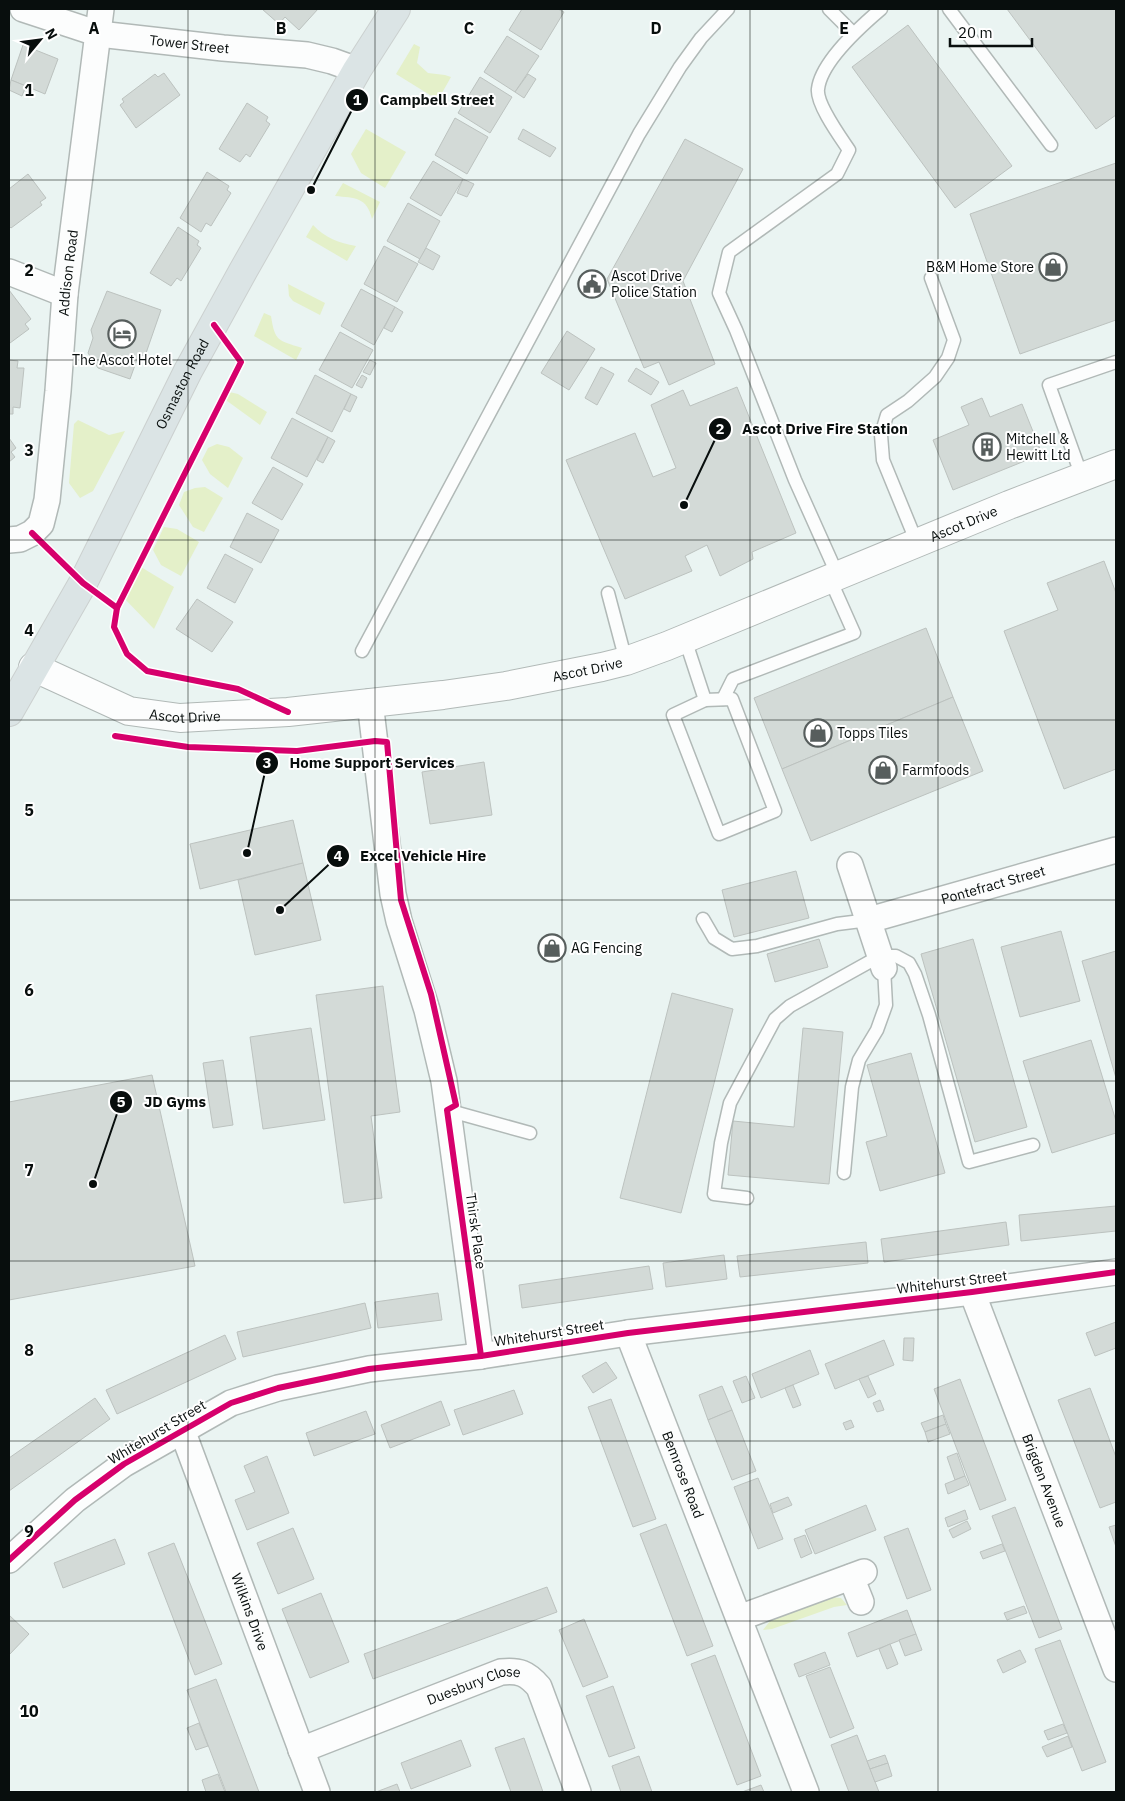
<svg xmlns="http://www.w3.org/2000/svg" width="1125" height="1801" font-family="'IBM Plex Sans',sans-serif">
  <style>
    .green { fill: #e4f0c9 }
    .building { fill: #d3dad7; stroke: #bcc2bf }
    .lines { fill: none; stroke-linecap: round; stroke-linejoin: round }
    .service-casing { stroke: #b1b9b7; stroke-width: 15 }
    .minor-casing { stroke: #b1b9b7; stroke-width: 28 }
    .tertiary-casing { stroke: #b1b9b7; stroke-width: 30 }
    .primary-casing { stroke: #cbd0cf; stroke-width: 30 }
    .service { stroke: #fcfdfd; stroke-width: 12 }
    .minor { stroke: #fcfdfd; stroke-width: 25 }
    .tertiary { stroke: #fcfdfd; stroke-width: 28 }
    .primary { stroke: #dbe4e5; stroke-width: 28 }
    .cycleway-casing { stroke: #fff; stroke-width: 9 }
    .cycleway { stroke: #d6006c; stroke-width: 6 }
    .grid { fill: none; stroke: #080e0d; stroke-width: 1; stroke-opacity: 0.55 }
    .labels { text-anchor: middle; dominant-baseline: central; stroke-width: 4; stroke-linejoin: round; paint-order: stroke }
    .street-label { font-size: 14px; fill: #080e0d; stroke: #fff }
    .poi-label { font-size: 14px; fill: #080e0d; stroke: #fff; text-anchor: start }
    .grid-label { font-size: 16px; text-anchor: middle; font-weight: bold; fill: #080e0d; stroke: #fff; stroke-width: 4; stroke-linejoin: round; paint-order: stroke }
    .leader { fill: none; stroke: #080e0d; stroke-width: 2 }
    .callout-dot { fill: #080e0d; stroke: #fff; stroke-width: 2 }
    .mark-label { font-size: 15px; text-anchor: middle; font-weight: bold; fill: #fff }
    .callout-label { font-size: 15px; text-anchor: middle; font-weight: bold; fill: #080e0d; stroke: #fff; stroke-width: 4; stroke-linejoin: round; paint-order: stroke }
  </style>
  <rect width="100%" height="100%" fill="#eaf4f2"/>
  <g class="green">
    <polygon points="414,44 420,47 417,63 428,73 445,75 451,77 438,100 396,74"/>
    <polygon points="366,129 406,152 385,188 361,173 351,154"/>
    <path d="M343,183L380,202L372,219C367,197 355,198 335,196Z"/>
    <path d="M313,225C325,238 339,243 356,246L347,261L306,237Z"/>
    <polygon points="288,284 325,303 320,315 293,301 289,296"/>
    <path d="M264,313L271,316C275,342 278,340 302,348L296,360L254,336Z"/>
    <polygon points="225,391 238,394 267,412 260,425 223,398"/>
    <polygon points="78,420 109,435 125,431 93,491 80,498 69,483 74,424"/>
    <polygon points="217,444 229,447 243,458 228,488 210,474 202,460 208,448"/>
    <polygon points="205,487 223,498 204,532 193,527 179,505 184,492 195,488"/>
    <polygon points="164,527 177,529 199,542 181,576 161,565 153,550"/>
    <polygon points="136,564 174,587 154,629 121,595"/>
    <polygon points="830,1597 841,1598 847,1605 834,1607 772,1629 763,1630 770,1621"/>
  </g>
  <g class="building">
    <polygon points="262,9 318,9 299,30 285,17 279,24"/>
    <polygon points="522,9 558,9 564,12 541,50 509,30"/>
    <polygon points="1007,9 1116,9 1116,115 1096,129"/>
    <polygon points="908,25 1012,166 955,208 852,67"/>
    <polygon points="507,36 539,56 515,92 484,72"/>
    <polygon points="23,45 58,59 45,94 11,80"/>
    <polygon points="164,73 180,95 136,128 120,105 124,102 122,99 155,74 158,77"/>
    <polygon points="528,74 536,79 524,98 515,92"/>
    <polygon points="480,77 512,97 490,133 458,113"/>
    <polygon points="11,80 26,86 22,96 9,90"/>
    <polygon points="247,103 268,117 266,121 270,124 250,157 246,154 240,162 219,149"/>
    <polygon points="455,118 488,137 467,174 435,155"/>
    <polygon points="523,129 556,148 550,157 518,139"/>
    <polygon points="685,139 743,169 683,281 715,364 669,385 659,362 644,368 607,279"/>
    <polygon points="433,161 463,179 441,216 410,198"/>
    <polygon points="1116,163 1116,320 1020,354 970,214"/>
    <polygon points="207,172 229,186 227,190 231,193 211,226 206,223 201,232 180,218"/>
    <polygon points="28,174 46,198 40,202 42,205 11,228 9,226 9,189"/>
    <polygon points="463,179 474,184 467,197 457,193"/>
    <polygon points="408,203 440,221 420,259 387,241"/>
    <polygon points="178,227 199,241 197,245 201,248 181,281 177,278 171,286 150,273"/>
    <polygon points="384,246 418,264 397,302 364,284"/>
    <polygon points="426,248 440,256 433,270 418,262"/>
    <polygon points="361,289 395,307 374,345 341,326"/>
    <polygon points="9,290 31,319 25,324 29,329 10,343 9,341"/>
    <polygon points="107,291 161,310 145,356 139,354 130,379 98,368 88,353 93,338 91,330"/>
    <polygon points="395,307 403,312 392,332 384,328"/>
    <polygon points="567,331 595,349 569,390 541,373"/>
    <polygon points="340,332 373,350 352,388 319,370"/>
    <polygon points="9,360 18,361 17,368 24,368 20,408 13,407 13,414 9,414"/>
    <polygon points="370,360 376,363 370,375 363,372"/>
    <polygon points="601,367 614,374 597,405 585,398"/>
    <polygon points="636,368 659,382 651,395 628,381"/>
    <polygon points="315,375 351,394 332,432 296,413"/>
    <polygon points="362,375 367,378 362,388 356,385"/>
    <polygon points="737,387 796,533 752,552 753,559 720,576 707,545 685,556 692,571 625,599 566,460 635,433 653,477 676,468 651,405 683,390 690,406"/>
    <polygon points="351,394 357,397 350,412 344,409"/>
    <polygon points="982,398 990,417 1022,404 1042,454 953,490 933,440 969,425 961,407"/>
    <polygon points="292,418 328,437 307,477 271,458"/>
    <polygon points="328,437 335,441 323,463 317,460"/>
    <polygon points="9,438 16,448 11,452 15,457 9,462"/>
    <polygon points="273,467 303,484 282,520 252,503"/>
    <polygon points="247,513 279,530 261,563 230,547"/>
    <polygon points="225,554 253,569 235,603 207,588"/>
    <polygon points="1104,561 1116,593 1116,769 1064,789 1004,631 1058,610 1047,583"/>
    <polygon points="197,599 233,622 212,652 176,629"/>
    <polygon points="926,628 953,697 782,769 754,698"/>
    <polygon points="953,697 983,771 811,841 782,769"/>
    <polygon points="484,762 492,815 430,824 422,772"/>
    <polygon points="293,820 303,863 200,889 190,844"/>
    <polygon points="303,863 321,940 255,955 238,880"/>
    <polygon points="796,871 809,918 734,937 722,890"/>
    <polygon points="1061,931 1080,1001 1020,1017 1001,947"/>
    <polygon points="819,939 828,967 775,982 767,954"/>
    <polygon points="973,939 1027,1127 975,1142 921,954"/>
    <polygon points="1116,951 1116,1078 1082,961"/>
    <polygon points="383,986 400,1112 371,1116 382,1198 344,1203 316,995"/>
    <polygon points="672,993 733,1009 681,1213 620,1198"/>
    <polygon points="311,1028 325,1120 263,1129 250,1037"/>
    <polygon points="803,1028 843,1032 829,1184 728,1175 733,1121 794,1127"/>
    <polygon points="1091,1040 1116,1121 1116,1133 1052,1153 1023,1061"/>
    <polygon points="911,1053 945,1173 880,1191 866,1142 887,1136 867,1065"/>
    <polygon points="223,1060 233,1125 213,1128 203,1063"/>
    <polygon points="152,1075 195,1266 9,1300 9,1102"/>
    <polygon points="1116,1206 1116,1231 1021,1241 1019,1215"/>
    <polygon points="1006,1222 1009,1245 884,1262 881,1239"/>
    <polygon points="866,1242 868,1263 740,1277 737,1256"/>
    <polygon points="724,1255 727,1279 666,1287 663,1263"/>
    <polygon points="649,1266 653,1289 522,1308 519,1285"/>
    <polygon points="438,1293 442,1320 378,1328 375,1302"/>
    <polygon points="365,1303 371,1328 243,1357 237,1332"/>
    <polygon points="1116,1322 1116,1348 1095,1356 1086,1333"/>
    <polygon points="225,1335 236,1359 117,1414 106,1390"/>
    <polygon points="904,1338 914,1338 913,1361 903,1360"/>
    <polygon points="884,1340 894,1365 835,1389 825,1364"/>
    <polygon points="810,1350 819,1374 761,1398 752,1374"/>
    <polygon points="606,1362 617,1378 593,1393 582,1376"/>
    <polygon points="746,1376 755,1398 742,1403 733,1381"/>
    <polygon points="868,1376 876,1394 868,1398 859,1379"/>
    <polygon points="960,1379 1006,1500 980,1510 934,1389"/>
    <polygon points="793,1385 801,1405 793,1408 785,1388"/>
    <polygon points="722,1386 732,1410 708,1420 699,1395"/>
    <polygon points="1090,1388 1116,1457 1116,1502 1100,1508 1058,1400"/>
    <polygon points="514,1390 523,1414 463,1435 454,1410"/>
    <polygon points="95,1398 110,1419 9,1491 9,1458"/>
    <polygon points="611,1399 656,1519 633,1527 588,1407"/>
    <polygon points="880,1400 884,1410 877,1412 873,1403"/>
    <polygon points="441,1401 450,1425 390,1448 381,1425"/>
    <polygon points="732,1410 756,1471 732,1480 708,1420"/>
    <polygon points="366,1411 375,1434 314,1456 306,1433"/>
    <polygon points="943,1415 946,1424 925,1432 921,1423"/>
    <polygon points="851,1420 854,1427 846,1430 843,1423"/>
    <polygon points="946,1424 950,1434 928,1442 925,1432"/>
    <polygon points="957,1453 965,1476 955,1480 947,1457"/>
    <polygon points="267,1456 289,1513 247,1530 235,1500 255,1492 244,1466"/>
    <polygon points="965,1476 969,1485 948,1494 945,1484"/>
    <polygon points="758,1478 783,1539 758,1549 734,1487"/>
    <polygon points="788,1497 792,1505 773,1513 770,1504"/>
    <polygon points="866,1505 876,1530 815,1554 805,1530"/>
    <polygon points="1015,1507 1062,1629 1039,1638 992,1516"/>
    <polygon points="965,1510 968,1519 948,1527 945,1518"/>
    <polygon points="967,1521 971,1529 953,1538 949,1530"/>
    <polygon points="666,1524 713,1646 687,1656 640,1534"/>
    <polygon points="1116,1525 1116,1547 1109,1527"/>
    <polygon points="293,1528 314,1579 278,1594 257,1543"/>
    <polygon points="908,1528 931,1590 907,1599 884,1537"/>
    <polygon points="805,1535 812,1553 801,1558 794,1539"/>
    <polygon points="115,1539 125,1564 63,1588 54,1563"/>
    <polygon points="174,1543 222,1664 195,1675 148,1553"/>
    <polygon points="1002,1544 1005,1551 983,1559 980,1552"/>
    <polygon points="547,1587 557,1612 373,1679 364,1654"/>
    <polygon points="321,1593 349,1662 310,1678 282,1609"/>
    <polygon points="1024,1606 1027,1613 1007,1620 1004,1613"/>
    <polygon points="907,1610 916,1634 857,1657 848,1633"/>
    <polygon points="9,1615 29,1634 9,1655"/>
    <polygon points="584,1619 608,1677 583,1687 559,1630"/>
    <polygon points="916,1634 922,1650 905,1656 899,1640"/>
    <polygon points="1060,1640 1106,1762 1082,1771 1035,1649"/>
    <polygon points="890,1644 898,1664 887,1669 879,1649"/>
    <polygon points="1020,1650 1026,1662 1003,1673 997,1660"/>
    <polygon points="825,1652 830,1665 799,1677 794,1664"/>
    <polygon points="715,1655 761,1776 737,1785 691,1664"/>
    <polygon points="830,1667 854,1728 830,1738 806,1676"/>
    <polygon points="216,1679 259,1792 226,1792 187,1690"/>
    <polygon points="613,1686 635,1748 609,1757 586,1696"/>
    <polygon points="199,1723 208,1746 196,1750 187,1728"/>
    <polygon points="1063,1724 1067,1733 1048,1740 1044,1731"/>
    <polygon points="857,1735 879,1792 849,1792 831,1745"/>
    <polygon points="1068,1736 1072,1747 1047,1757 1042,1747"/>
    <polygon points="524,1738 543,1792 511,1792 495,1748"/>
    <polygon points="461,1740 471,1766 411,1789 401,1763"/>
    <polygon points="885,1755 888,1763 870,1769 867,1761"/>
    <polygon points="639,1756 652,1792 621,1792 612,1766"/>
    <polygon points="888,1763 892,1776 875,1782 870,1769"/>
    <polygon points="218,1774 225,1792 206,1792 202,1780"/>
    <polygon points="397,1784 400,1792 376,1792"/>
    <polygon points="761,1785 764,1792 742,1792"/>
  </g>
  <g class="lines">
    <g class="service-casing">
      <g id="service">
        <polyline points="829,9 853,33"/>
        <polyline points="949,9 1051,145"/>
        <polyline points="1082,477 1049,385 1116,362"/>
        <polyline points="917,543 883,460 881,435 887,415 908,401 935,377 948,358 954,340 931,278"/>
        <path d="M838,576L795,480L736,330L719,293L729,252L837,174L849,150C841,138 816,104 818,89C821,62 861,26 881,9"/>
        <polyline points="608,593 626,661"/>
        <polyline points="685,639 705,700"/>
        <polyline points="362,651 639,134 680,67 701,38 728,9"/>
        <polyline points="723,699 733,679 854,633 830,579"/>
        <polygon points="732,699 775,811 719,834 673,715 705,700"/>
        <polyline points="703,919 714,938 732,949 757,946 837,924 869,920"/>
        <polyline points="447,1110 530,1133"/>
        <polyline points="844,1173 852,1087 859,1060 877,1030 886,1005 884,968"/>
        <polyline points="747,1198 714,1194 721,1143 730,1103 775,1019 790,1006 880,956 896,956 909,963 915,974 929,1015 969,1162 1033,1145"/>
      </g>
    </g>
    <g class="minor-casing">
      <g id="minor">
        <path id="s1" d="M23,9L99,34L223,48L307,55L332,61L357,70"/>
        <polyline points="9,272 65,294"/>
        <path id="s2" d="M9,540L20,539L32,533L41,524L47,500L58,391L65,294L101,9"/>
        <polyline points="370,702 393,894 399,921 427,1010 444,1081 481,1356"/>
        <polyline points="850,865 884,968"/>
        <path id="s3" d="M869,920L1116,850"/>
        <path id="s4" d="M972,1292L1116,1669"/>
        <path id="s5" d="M628,1333L806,1792"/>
        <path id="s6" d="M182,1430L317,1792"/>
        <polyline points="9,1560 75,1500 124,1464 231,1403 278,1388 369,1369 481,1356 628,1333 972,1292 1116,1272"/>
        <polyline points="851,1577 861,1602"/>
        <polyline points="739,1618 864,1572"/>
        <path id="s7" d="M301,1750L501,1672C519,1670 527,1673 539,1687L578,1792"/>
      </g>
    </g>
    <g class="tertiary-casing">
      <g id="tertiary">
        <path id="s8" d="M33,667L129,711L180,718L288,712L443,695L506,686L602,667L626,661L667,646L1009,505L1116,464"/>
      </g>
    </g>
    <g class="primary-casing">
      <g id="primary">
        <path id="s9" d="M9,712L83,583L188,371L243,271L357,70L396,9"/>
      </g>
    </g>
    <use href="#service" class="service"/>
    <use href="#minor" class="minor"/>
    <use href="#tertiary" class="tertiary"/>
    <use href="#primary" class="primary"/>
    <g class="cycleway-casing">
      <g id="cycleway">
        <polyline points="214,325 241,362 117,608 114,627 127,654 147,671 238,689 288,712"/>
        <polyline points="32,533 83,583 117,608"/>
        <polyline points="115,736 188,747 297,751 375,741 387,742 401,900 431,994 456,1105 447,1110 481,1356"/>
        <polyline points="9,1560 75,1500 124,1464 231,1403 278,1388 369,1369 481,1356 628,1333 972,1292 1116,1272"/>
      </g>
    </g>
    <use href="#cycleway" class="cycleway"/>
  </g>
  <path class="grid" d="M188,9V1792M375,9V1792M562,9V1792M750,9V1792M938,9V1792M9,180H1116M9,360H1116M9,540H1116M9,720H1116M9,900H1116M9,1081H1116M9,1261H1116M9,1441H1116M9,1621H1116"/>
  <defs>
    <g id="shop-ring" transform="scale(1.4375)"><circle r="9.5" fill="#fff" stroke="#575e5d" stroke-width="1.5"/><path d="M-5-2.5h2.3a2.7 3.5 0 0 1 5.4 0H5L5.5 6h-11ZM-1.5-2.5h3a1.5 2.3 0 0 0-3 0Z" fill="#575e5d"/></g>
    <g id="civic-ring" transform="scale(1.4375)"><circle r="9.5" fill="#fff" stroke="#575e5d" stroke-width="1.5"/><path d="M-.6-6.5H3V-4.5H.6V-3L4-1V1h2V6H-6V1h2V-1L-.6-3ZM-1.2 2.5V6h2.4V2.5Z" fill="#575e5d"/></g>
    <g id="hotel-ring" transform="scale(1.4375)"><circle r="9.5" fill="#fff" stroke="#575e5d" stroke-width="1.5"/><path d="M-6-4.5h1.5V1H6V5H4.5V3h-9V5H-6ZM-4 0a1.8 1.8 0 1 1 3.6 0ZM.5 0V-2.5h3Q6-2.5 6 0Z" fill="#575e5d"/></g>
    <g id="building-ring" transform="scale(1.4375)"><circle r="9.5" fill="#fff" stroke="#575e5d" stroke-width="1.5"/><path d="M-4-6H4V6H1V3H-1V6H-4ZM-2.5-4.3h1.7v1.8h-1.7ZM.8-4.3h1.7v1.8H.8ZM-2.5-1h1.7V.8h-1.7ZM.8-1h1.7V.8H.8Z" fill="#575e5d"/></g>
  </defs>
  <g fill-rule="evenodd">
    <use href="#shop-ring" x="1053" y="267"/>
    <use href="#civic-ring" x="592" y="284"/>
    <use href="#hotel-ring" x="122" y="334"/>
    <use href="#building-ring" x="987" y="447"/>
    <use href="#shop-ring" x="818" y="733"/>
    <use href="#shop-ring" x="883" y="770"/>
    <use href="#shop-ring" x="552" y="948"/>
  </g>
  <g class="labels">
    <g class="street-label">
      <text stroke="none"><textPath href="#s1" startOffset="171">Tower Street</textPath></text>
      <text stroke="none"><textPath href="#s2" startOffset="290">Addison Road</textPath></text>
      <text stroke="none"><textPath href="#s9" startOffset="371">Osmaston Road</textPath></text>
      <text stroke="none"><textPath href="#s8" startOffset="972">Ascot Drive</textPath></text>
      <text stroke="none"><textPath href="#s8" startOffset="568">Ascot Drive</textPath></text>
      <text stroke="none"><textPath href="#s8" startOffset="162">Ascot Drive</textPath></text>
      <text stroke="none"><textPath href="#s3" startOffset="129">Pontefract Street</textPath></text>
      <text transform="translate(476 1231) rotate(82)">Thirsk Place</text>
      <text transform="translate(952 1282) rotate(-7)">Whitehurst Street</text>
      <text transform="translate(549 1333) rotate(-9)">Whitehurst Street</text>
      <text transform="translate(157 1432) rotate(-31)">Whitehurst Street</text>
      <text stroke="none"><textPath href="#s5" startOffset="152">Bemrose Road</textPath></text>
      <text stroke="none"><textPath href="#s4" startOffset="202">Brigden Avenue</textPath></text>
      <text stroke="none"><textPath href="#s6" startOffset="194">Wilkins Drive</textPath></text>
      <text stroke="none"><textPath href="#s7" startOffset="185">Duesbury Close</textPath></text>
    </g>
    <g class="poi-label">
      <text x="1034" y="267" text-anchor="end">B&amp;M Home Store</text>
      <text x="611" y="276">Ascot Drive<tspan x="611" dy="16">Police Station</tspan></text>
      <text x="122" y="360" text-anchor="middle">The Ascot Hotel</text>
      <text x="1006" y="439">Mitchell &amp;<tspan x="1006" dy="16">Hewitt Ltd</tspan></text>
      <text x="837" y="733">Topps Tiles</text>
      <text x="902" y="770">Farmfoods</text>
      <text x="571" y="948">AG Fencing</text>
    </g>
  </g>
  <g class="grid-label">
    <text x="94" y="34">A</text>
    <text x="281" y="34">B</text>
    <text x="469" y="34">C</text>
    <text x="656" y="34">D</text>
    <text x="844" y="34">E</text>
    <text x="29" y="96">1</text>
    <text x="29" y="276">2</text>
    <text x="29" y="456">3</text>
    <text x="29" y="636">4</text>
    <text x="29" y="816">5</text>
    <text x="29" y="996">6</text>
    <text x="29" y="1176">7</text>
    <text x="29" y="1356">8</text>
    <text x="29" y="1537">9</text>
    <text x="29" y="1717">10</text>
  </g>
  <path class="leader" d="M311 190L357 100M684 505L720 429M247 853L267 763M280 910L338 856M93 1184L121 1102"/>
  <g class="callout-dot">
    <circle cx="311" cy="190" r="5"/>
    <circle cx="684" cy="505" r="5"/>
    <circle cx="247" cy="853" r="5"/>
    <circle cx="280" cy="910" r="5"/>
    <circle cx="93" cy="1184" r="5"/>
    <circle cx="357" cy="100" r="12"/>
    <circle cx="720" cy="429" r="12"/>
    <circle cx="267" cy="763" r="12"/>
    <circle cx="338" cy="856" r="12"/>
    <circle cx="121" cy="1102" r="12"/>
  </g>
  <g class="mark-label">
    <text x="357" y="105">1</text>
    <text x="720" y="434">2</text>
    <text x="267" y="768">3</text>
    <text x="338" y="861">4</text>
    <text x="121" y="1107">5</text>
  </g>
  <g class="callout-label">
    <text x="437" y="105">Campbell Street</text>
    <text x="825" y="434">Ascot Drive Fire Station</text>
    <text x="372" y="768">Home Support Services</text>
    <text x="423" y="861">Excel Vehicle Hire</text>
    <text x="175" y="1107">JD Gyms</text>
  </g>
  <rect width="1125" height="1801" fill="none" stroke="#080e0d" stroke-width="20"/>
  <g transform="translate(40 40) rotate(61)" stroke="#ffffff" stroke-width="4" paint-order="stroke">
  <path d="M0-4L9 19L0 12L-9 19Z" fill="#080e0d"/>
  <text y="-8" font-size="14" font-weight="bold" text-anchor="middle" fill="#080e0d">N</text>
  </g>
  <path d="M950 38v8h82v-8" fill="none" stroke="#080e0d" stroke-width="2.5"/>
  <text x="958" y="38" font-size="15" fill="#080e0d" stroke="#ffffff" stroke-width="4" paint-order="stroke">20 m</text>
</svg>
